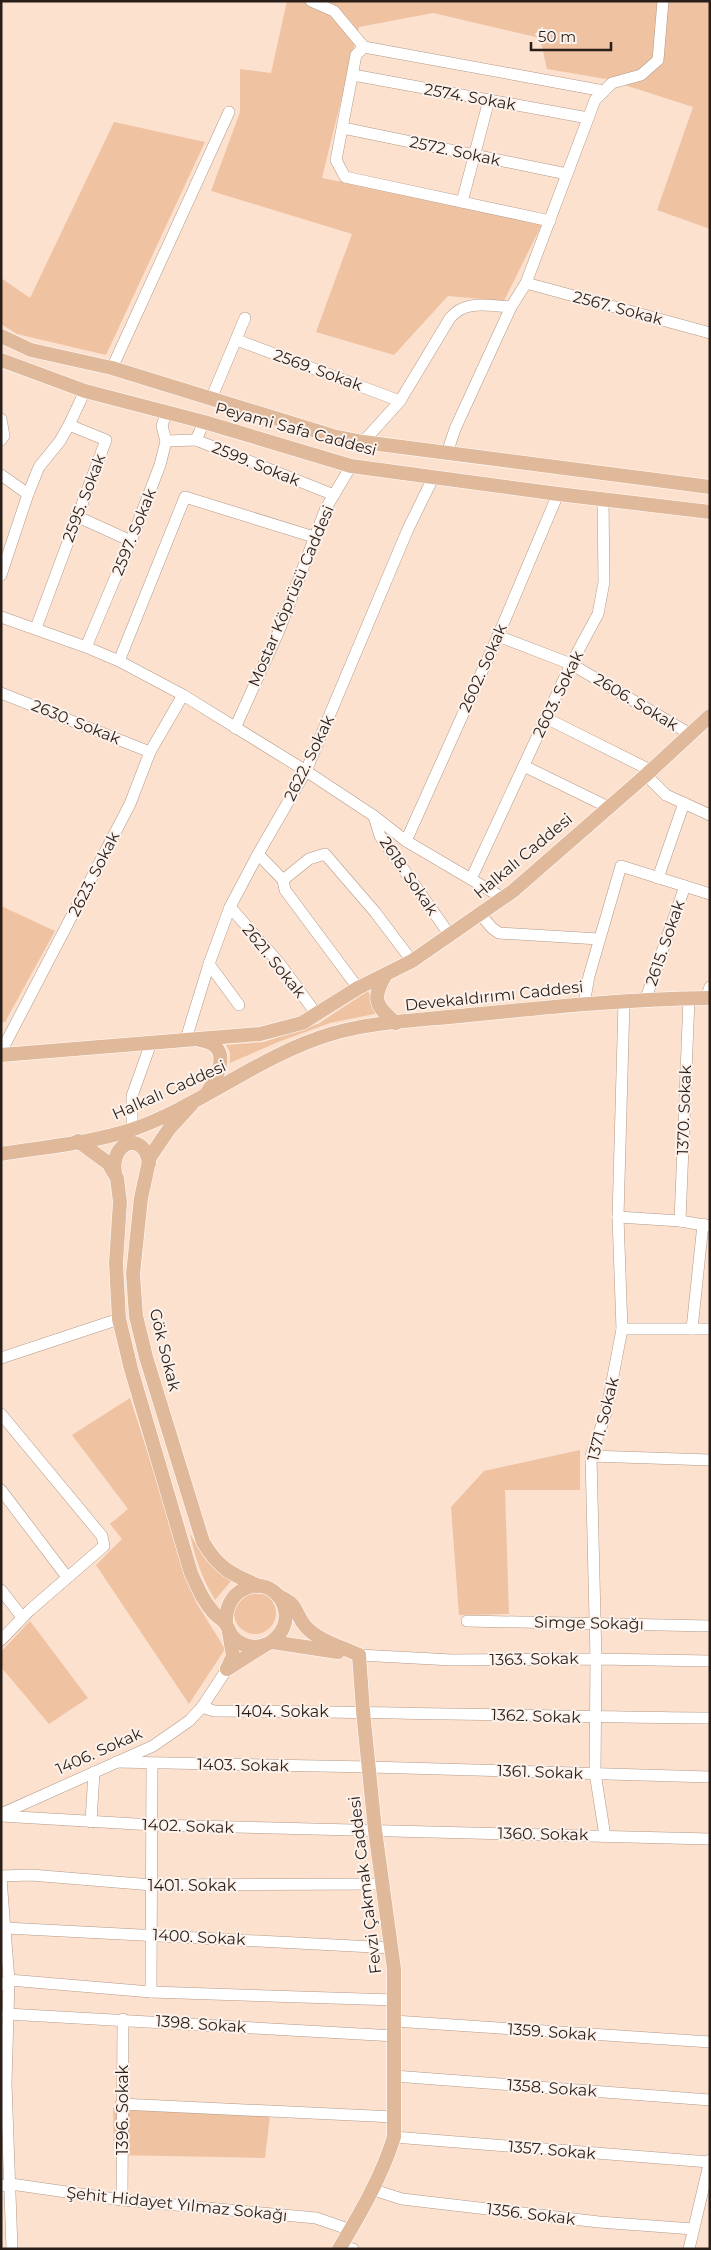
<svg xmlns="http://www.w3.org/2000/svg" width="711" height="2250" font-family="Montserrat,sans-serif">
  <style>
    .green { fill: #efc2a2 }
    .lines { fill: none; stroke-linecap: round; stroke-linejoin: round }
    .minor-casing { stroke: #b29987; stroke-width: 12 }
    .major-casing { stroke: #fff; stroke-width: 15 }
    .minor { stroke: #fff; stroke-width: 11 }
    .major { stroke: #e0b89a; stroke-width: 14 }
    .labels { text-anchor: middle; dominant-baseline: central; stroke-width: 4; stroke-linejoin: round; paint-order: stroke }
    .street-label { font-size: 16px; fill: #291f18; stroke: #fdf2eb }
  </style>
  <rect width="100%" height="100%" fill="#fde1cf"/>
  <g class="green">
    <polygon points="287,1 710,1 710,229 657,210 693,107 606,79 547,69 540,38 433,13 359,27 322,178 543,222 504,301 448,296 394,355 316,332 352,234 211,191 240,112 240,69 271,73"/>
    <polygon points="114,122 205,142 106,355 17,334 1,324 1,278 30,298"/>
    <polygon points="1,906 55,931 5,1022 1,1022"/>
    <polygon points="368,991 379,1013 330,1023 278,1042 230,1063 230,1052 226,1045 264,1042 318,1024"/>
    <polygon points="130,1398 196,1602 225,1649 189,1704 96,1565 122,1539 110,1524 128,1509 72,1435"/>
    <polygon points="580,1450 580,1490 505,1490 509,1614 459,1615 451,1507 484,1471"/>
    <path d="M190,1534L206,1560L231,1581L215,1600C202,1578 195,1558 190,1534Z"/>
    <circle cx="255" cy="1613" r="21"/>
    <polygon points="30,1621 88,1698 49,1724 1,1667 1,1652"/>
    <polygon points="113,2108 270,2116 265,2158 114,2155"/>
  </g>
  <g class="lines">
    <g class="minor-casing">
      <g id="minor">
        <polyline points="311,1 334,11 364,47"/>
        <polyline points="353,75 588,118"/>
        <polyline points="343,128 567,174"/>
        <polyline points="462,202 489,100"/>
        <polyline points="550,221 345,177 336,160 356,55 364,47 604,91"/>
        <polyline points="526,283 710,333"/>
        <polyline points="237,340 400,401"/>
        <polyline points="112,368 229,112"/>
        <polyline points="211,399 245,318"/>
        <polyline points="1,419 4,436 1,440"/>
        <polyline points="204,422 196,440 334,495"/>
        <polyline points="166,441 196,440"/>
        <path d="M363,442L400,401L450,318C466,299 489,306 511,307"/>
        <polyline points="447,453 455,429 511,307 526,283 595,100 612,83 641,75 658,60 663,1"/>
        <polyline points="1,475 28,494 1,575"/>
        <polyline points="28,494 39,467 60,441 69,425"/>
        <polyline points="76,516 131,541"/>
        <polyline points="1,617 86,647 119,661 183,695 306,771 374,816 406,841 503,898"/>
        <polyline points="36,628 106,440 69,425 85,391"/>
        <polyline points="498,636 571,664 690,734"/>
        <polyline points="86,647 131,541 160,465 166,441 162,426 166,413"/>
        <polyline points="119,661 185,497 314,537"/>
        <polyline points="1,693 150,752"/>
        <polyline points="546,718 650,770"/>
        <polyline points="235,728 278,633 326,508 351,466"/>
        <polyline points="524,766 608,807"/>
        <polyline points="646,775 666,795 710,815"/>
        <polyline points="374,816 380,836 449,934"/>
        <polyline points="406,841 498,636 558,494"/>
        <polyline points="258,854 283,880"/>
        <polyline points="658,878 684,803"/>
        <polyline points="471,879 571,664 598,614 604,582 603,500"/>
        <polyline points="230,907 280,964 317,1015"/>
        <polyline points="480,914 492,928 499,933 599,939"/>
        <polyline points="209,964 239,1005"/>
        <polyline points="358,988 285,890 283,880 309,859 325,854 375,912 412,961"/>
        <polyline points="706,998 710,987"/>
        <polyline points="645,1001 685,886"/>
        <polyline points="584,1004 589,976 621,866 710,894"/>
        <polyline points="186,1039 209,964 230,907 258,854 306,771 408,529 433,478"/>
        <polyline points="1,1052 130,804 150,752 183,695"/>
        <polyline points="132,1129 132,1096 151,1043"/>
        <polyline points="618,1217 680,1221 710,1226"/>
        <polyline points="680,1221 689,999"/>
        <polyline points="622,1329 710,1329"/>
        <polyline points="692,1329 703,1224"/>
        <polyline points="1,1358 119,1319"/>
        <polyline points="1,1414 102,1536 104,1546 30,1610 1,1640"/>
        <polyline points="591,1456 710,1460"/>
        <polyline points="1,1490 67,1577"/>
        <polyline points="1,1590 22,1617"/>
        <polyline points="467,1621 710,1626"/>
        <polyline points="359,1655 452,1660 596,1659 710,1661"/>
        <path d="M202,1707L214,1711C379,1711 544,1717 710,1718"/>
        <polyline points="116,1762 370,1767 710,1777"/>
        <polyline points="1,1814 153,1746 189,1721 202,1707 227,1669"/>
        <polyline points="1,1816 153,1825 710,1839"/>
        <polyline points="91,1822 94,1772"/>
        <polyline points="605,1836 595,1773 596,1659 591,1456 606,1413 622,1329 618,1217 624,1002"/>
        <polyline points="1,1876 31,1875 152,1885 384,1884"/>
        <polyline points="1,1879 9,1980 6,2084 12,2249"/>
        <polyline points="6,1928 392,1948"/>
        <polyline points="1,1985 9,1980 151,1992 394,2000"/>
        <polyline points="151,1992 152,1764"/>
        <polyline points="7,2014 395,2036"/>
        <polyline points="394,2021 710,2042"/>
        <polyline points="394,2076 710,2100"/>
        <polyline points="121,2104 394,2117"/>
        <polyline points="394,2137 709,2162"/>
        <polyline points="1,2186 11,2184 122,2200 316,2218 351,2230"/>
        <polyline points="371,2189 402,2199 599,2222 693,2229"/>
        <polyline points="122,2200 123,2019"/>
        <polyline points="340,2247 353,2249"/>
        <polyline points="689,2249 710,2160"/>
      </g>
    </g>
    <g class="major-casing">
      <g id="major">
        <polyline points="1,336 31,350 112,368 333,436 363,442 710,487"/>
        <polyline points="1,360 85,391 204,422 351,466 558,494 710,512"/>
        <path d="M386,974C372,998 374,1005 396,1023"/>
        <path d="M200,1040C233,1045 219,1075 207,1093"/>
        <polyline points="1,1055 260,1034 302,1023 358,988 412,961 513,891 646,775 710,716"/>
        <path d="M191,1105L169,1129L150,1157L141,1198L133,1274L136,1316L146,1357L203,1542C219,1569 231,1574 259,1586"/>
        <path d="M78,1141L108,1163L117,1178L120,1202L116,1263L119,1319L131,1369L191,1573C198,1588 203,1601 214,1613C217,1617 222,1619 225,1623C229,1628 230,1635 235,1639C258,1660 294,1635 284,1606C272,1572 224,1583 226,1623"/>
        <path d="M1,1154C44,1147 90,1143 131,1130C201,1106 260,1055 331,1034C375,1021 424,1020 469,1015C549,1007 629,999 710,998"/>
        <path d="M115,1173C110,1141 144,1130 149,1163"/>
        <path d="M278,1596C300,1605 293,1612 306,1627C319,1641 342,1647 359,1655"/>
        <polyline points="272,1642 338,1652"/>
        <polyline points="227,1669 265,1645"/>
        <polyline points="227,1669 233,1656 229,1632"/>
        <path d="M339,2249C360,2214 382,2176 394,2137V1969L375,1830L363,1711L359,1655"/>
      </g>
    </g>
    <use href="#minor" class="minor"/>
    <use href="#major" class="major"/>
  </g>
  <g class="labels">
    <g class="street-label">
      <text transform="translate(470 97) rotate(10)">2574. Sokak</text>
      <text transform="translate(455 151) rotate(12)">2572. Sokak</text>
      <text transform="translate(618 308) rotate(15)">2567. Sokak</text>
      <text transform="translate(318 370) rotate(20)">2569. Sokak</text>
      <text transform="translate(296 429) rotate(15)">Peyami Safa Caddesi</text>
      <text transform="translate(256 464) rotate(22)">2599. Sokak</text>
      <text transform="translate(84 498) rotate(-69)">2595. Sokak</text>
      <text transform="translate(134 532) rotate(-68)">2597. Sokak</text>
      <text transform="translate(291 596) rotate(-67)">Mostar Köprüsü Caddesi</text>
      <text transform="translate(483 668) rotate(-66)">2602. Sokak</text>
      <text transform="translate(558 694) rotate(-64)">2603. Sokak</text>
      <text transform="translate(636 702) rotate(31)">2606. Sokak</text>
      <text transform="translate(76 722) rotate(22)">2630. Sokak</text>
      <text transform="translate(309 758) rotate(-64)">2622. Sokak</text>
      <text transform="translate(523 856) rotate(-40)">Halkalı Caddesi</text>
      <text transform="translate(94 874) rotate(-63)">2623. Sokak</text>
      <text transform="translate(409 876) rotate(56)">2618. Sokak</text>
      <text transform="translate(665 943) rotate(-71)">2615. Sokak</text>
      <text transform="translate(274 961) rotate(51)">2621. Sokak</text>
      <text transform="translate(494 996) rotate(-6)">Devekaldırımı Caddesi</text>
      <text transform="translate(169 1090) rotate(-24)">Halkalı Caddesi</text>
      <text transform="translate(684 1110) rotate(-88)">1370. Sokak</text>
      <text transform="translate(165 1350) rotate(76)">Gök Sokak</text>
      <text transform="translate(603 1419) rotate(-76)">1371. Sokak</text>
      <text transform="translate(589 1623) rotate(1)">Simge Sokağı</text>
      <text transform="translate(534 1659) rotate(-1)">1363. Sokak</text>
      <text x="282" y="1711">1404. Sokak</text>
      <text transform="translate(536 1716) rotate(2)">1362. Sokak</text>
      <text transform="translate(99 1751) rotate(-24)">1406. Sokak</text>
      <text transform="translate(243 1765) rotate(1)">1403. Sokak</text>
      <text transform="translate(540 1772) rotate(2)">1361. Sokak</text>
      <text transform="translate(188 1826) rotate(2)">1402. Sokak</text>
      <text transform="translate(543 1834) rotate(1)">1360. Sokak</text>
      <text x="192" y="1885">1401. Sokak</text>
      <text transform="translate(365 1885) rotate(-97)">Fevzi Çakmak Caddesi</text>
      <text transform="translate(199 1937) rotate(3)">1400. Sokak</text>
      <text transform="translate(201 2024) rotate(4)">1398. Sokak</text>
      <text transform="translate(552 2032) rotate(4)">1359. Sokak</text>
      <text transform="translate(552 2088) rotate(4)">1358. Sokak</text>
      <text transform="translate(122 2110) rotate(-90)">1396. Sokak</text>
      <text transform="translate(552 2150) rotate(5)">1357. Sokak</text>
      <text transform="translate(177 2204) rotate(6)">Şehit Hidayet Yılmaz Sokağı</text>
      <text transform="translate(531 2214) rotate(7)">1356. Sokak</text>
    </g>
  </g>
  <rect width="711" height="2250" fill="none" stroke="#291f18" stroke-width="5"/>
  <path d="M531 42v8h80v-8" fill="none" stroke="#291f18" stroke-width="2.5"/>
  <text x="538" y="42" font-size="15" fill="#291f18" stroke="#fdf2eb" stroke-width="4" paint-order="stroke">50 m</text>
</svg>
